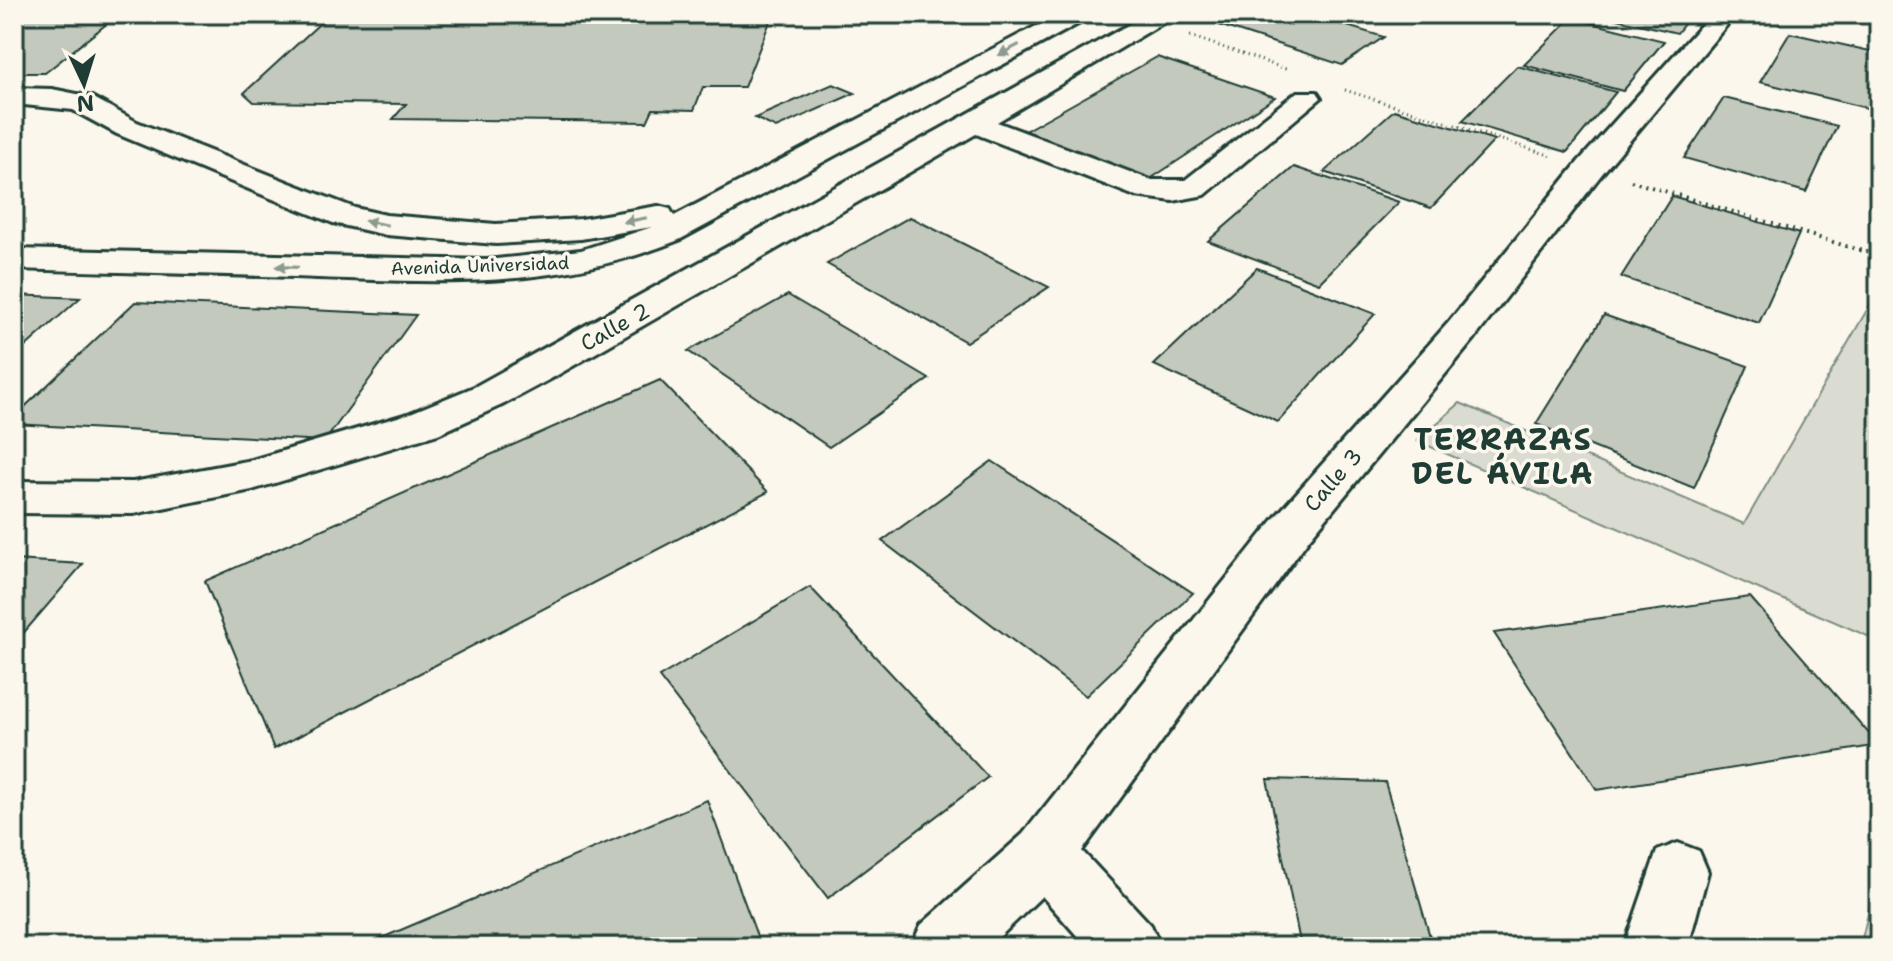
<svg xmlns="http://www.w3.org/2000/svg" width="1893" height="961" font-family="'Shantell Sans',sans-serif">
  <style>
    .green { fill: #dbdcd1; stroke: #7d8c82; stroke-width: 2 }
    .building { fill: #c4c9be; stroke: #1f3d34; stroke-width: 2 }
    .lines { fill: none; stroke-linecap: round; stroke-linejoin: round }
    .minor-casing { stroke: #1f3d34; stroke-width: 6 }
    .path-far1 { stroke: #1f3d34; stroke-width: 3; stroke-dasharray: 1 4; stroke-linecap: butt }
    .path { stroke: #1f3d34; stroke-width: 4; stroke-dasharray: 2 5; stroke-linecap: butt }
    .minor { fill: #fbf7ec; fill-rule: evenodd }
    .oneway { fill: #8d9a90 }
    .labels { text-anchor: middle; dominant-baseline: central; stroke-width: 7; stroke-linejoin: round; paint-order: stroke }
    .far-street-label { font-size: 18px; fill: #1f3d34; stroke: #fbf7ec }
    .street-label { font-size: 22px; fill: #1f3d34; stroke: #fbf7ec }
    .district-label { font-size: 30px; font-weight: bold; letter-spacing: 2px; fill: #1f3d34; stroke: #fbf7ec }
  </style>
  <rect width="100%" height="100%" fill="#fbf7ec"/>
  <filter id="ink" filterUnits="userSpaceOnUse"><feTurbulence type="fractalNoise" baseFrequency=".0125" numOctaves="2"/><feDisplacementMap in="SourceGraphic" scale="16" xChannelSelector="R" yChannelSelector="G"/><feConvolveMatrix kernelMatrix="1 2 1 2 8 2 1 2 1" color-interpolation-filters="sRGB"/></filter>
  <g filter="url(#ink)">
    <g class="green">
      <polygon points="1879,289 1879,641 1417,441 1460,403 1744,524"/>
      <polygon points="1879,868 1879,947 1860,947"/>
    </g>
    <g class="building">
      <polygon points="14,14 119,14 45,73 14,73"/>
      <polygon points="330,14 773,14 744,87 703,87 694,110 653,109 647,122 393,119 406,104 254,102 244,93"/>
      <polygon points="1239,14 1307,14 1384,37 1342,65 1219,25"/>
      <polygon points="1595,14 1692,14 1677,33"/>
      <polygon points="1571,18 1664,41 1623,91 1524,65"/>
      <polygon points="1790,33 1879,53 1879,91 1871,109 1760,82"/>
      <polygon points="1157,57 1275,97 1144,183 1021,133"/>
      <polygon points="1517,66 1616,92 1567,152 1462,121"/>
      <polygon points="833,84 855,93 776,128 755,118"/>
      <polygon points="1724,98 1837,126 1806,192 1684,158"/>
      <polygon points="1394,110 1495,140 1431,208 1324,172"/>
      <polygon points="1294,167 1399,202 1319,283 1208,241"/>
      <polygon points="1672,196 1799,234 1759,323 1621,277"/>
      <polygon points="910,217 1049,287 966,342 827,264"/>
      <polygon points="1257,268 1375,314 1278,422 1154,365"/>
      <polygon points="14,295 80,298 14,357"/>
      <polygon points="788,295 929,379 829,447 688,351"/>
      <polygon points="135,302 416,315 325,441 14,424 14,417"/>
      <polygon points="1604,315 1748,366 1694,488 1536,424"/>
      <polygon points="660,380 768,492 274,749 205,581"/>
      <polygon points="992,461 1193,593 1086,696 882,541"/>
      <polygon points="14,560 83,564 14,644"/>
      <polygon points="810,587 988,777 828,898 659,677"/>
      <polygon points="1750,597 1879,745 1597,790 1494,633"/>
      <polygon points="1267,779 1385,782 1433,947 1301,947"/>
      <polygon points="707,800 761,947 363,947 363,946"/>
    </g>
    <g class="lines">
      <g class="minor-casing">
        <g id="minor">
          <path d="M1059,14H1090L1087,19L679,240C551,292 429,282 294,277C201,274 107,272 14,269V249L487,260L581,250L652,227L581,239L496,244L386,235L333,223L268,197L117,134L73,110L14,104V88L52,89L92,97L137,122L290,183L355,208L386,215L496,224L581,219L658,206L670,209L674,216Z"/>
          <polygon points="1148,14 1178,14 997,122 1151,180 1185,180 1297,92 1317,92 1321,98 1205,195 1173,201 1135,196 976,134 554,377 502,405 438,434 252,490 133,514 14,513 14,481 133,482 252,460 408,414 474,387"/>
          <polygon points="1711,14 1736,14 1601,175 1475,338 1309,539 1082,851 1151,925 1161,947 1087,947 1042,896 989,947 911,947 921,925 1023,834 1277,515 1449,322 1579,161"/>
          <polygon points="1678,843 1699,851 1708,872 1688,947 1624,947 1657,851"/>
        </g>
      </g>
      <g class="path-far1">
        <polyline points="1190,36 1286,69"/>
        <polyline points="1345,90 1552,156"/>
      </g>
      <polyline class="path" points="1631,181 1879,256"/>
      <use href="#minor" class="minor"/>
    </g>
    <defs><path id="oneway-solid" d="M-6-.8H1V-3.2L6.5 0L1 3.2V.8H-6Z" transform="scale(2)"/></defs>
    <g class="oneway">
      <use href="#oneway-solid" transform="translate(1009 50) rotate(152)"/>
      <use href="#oneway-solid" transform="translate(635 220) rotate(169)"/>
      <use href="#oneway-solid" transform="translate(376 223) rotate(-169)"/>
      <use href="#oneway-solid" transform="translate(287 267) rotate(-178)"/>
    </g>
  </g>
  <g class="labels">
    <g class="far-street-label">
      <text transform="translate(480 266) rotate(-2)">Avenida Universidad</text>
    </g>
    <g class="street-label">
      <text transform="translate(615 327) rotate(-29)">Calle 2</text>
      <text transform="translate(1333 480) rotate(-49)">Calle 3</text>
    </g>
    <g class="district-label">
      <text x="1503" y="439">TERRAZAS<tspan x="1503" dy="34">DEL ÁVILA</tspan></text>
    </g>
  </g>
  <rect width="1893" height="961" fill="none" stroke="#fbf7ec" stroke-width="48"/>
  <rect x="24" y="24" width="1845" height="913" fill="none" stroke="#1f3d34" stroke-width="3" filter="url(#ink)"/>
  <g transform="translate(84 84) rotate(176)" stroke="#fbf7ec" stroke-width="6" paint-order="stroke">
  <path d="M0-6L14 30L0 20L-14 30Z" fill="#1f3d34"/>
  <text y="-12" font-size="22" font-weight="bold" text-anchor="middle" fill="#1f3d34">N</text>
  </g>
</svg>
